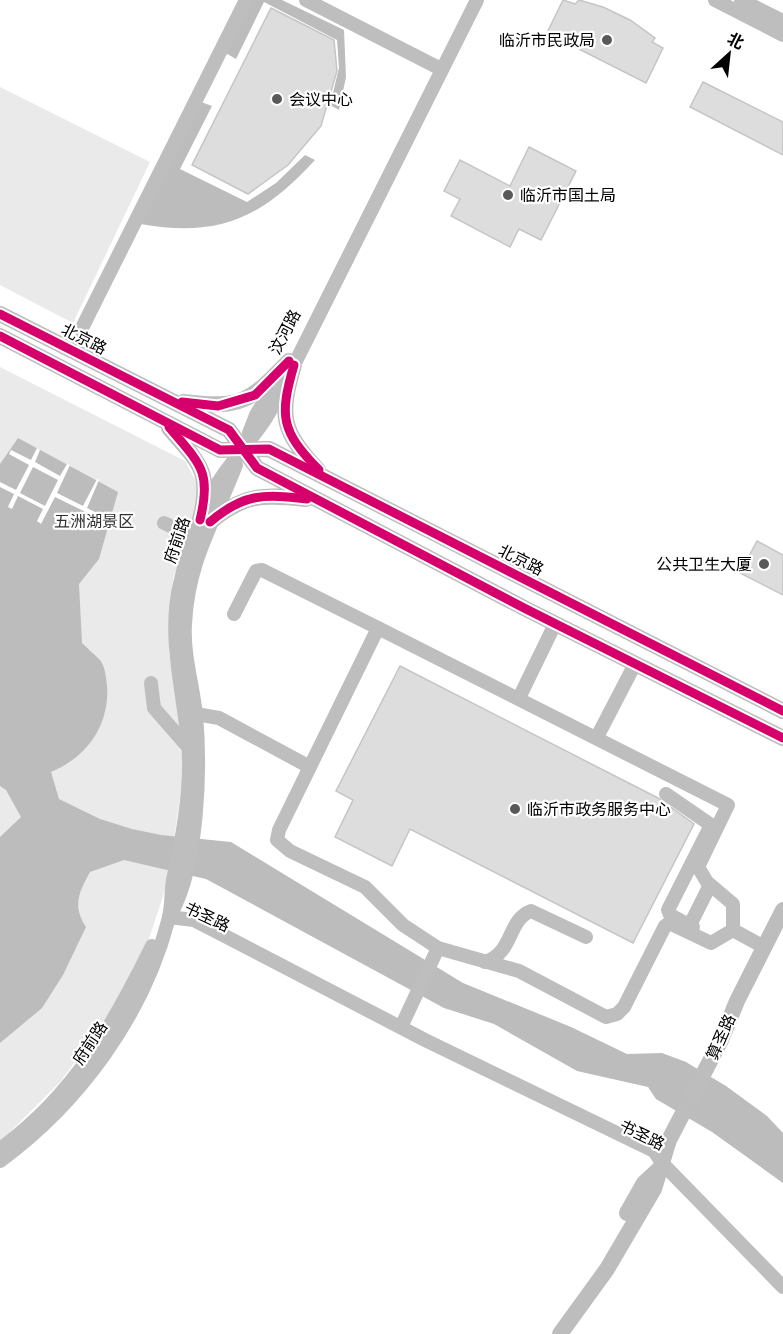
<svg xmlns="http://www.w3.org/2000/svg" width="783" height="1334" font-family="'Public Sans','Noto Sans SC',sans-serif">
  <style>
    .green { fill: #eaeaea }
    .water { fill: #bcbcbc }
    .pier { fill: #fff; fill-rule: evenodd }
    .building { fill: #ddd; stroke: #c5c5c5; stroke-width: 1.5 }
    .lines { fill: none; stroke-linecap: round; stroke-linejoin: round }
    .minor { stroke: #bebebe; stroke-width: 14 }
    .major { stroke: #bdbdbd; stroke-width: 16 }
    .cycleway-casing { stroke: #fff; stroke-width: 13 }
    .cycleway { stroke: #d6006c; stroke-width: 9 }
    .poi-dot { fill: #595959; stroke: #fff; stroke-width: 2 }
    .labels { text-anchor: middle; dominant-baseline: central; stroke-width: 4.5; stroke-linejoin: round; paint-order: stroke }
    .poi-label { font-size: 16px; fill: #000; stroke: #fff; text-anchor: start }
    .street-label { font-size: 16px; fill: #000; stroke: #fff }
    .park-label { font-size: 16px; fill: #303030; stroke: #fff }
  </style>
  <rect width="100%" height="100%" fill="#fff"/>
  <g class="green">
    <polygon points="0,87 150,162 73,323 0,285"/>
    <polygon points="0,367 185,461 199,487 193,520 173,579 169,653 181,720 180,749 185,762 168,881 145,951 123,997 60,1082 0,1142"/>
  </g>
  <g class="water">
    <polygon points="251,0 282,0 344,30 346,77 339,110 330,105 339,68 337,40 264,2 236,59 224,52"/>
    <path d="M201,102L212,106L180,169L247,202L276,183L305,155L315,160C262,218 219,238 140,224Z"/>
    <path d="M18,438L118,492L99,559L79,584L82,643C88,649 94,654 99,659C105,665 106,677 107,685C110,725 87,757 51,772L59,799L100,819L132,829L161,835L231,842L463,983L571,1027L627,1054L662,1053L686,1062L726,1086L767,1116L783,1133V1183L712,1132L656,1099L648,1087L577,1071L494,1024L444,1008L206,879L124,860L90,872C79,892 72,906 86,927L63,975L42,1008L0,1043V837L21,817L6,790L0,786V464Z"/>
  </g>
  <path class="pier" d="M37,448L40,450L35,462L60,476L67,464L70,465L57,493L83,506L97,479L99,480L87,508L109,519L108,523L55,497L41,524L37,521L43,509L18,496L12,509L8,507L14,494L0,487V482L16,490L29,465L9,454L11,450L31,460ZM33,467L58,480L45,506L20,493Z"/>
  <g class="building">
    <polygon points="563,0 575,4 579,0 603,7 630,20 655,38 652,42 663,48 646,83 547,33"/>
    <polygon points="271,8 334,40 337,71 321,126 288,165 248,194 192,165"/>
    <polygon points="703,82 783,122 783,155 690,107"/>
    <polygon points="529,147 576,171 541,240 519,229 510,247 451,216 460,199 444,191 460,160 510,186"/>
    <polygon points="757,541 783,555 783,595 740,573"/>
    <polygon points="400,666 658,798 694,824 633,943 410,829 392,866 335,837 353,800 336,791"/>
  </g>
  <g class="lines">
    <g class="minor">
      <polyline points="306,0 437,67"/>
      <polyline points="715,0 783,35"/>
      <polyline points="741,0 783,21"/>
      <polyline points="71,350 246,0"/>
      <polyline points="249,433 256,415 270,392"/>
      <polyline points="164,523 194,537"/>
      <polyline points="234,614 256,571 262,570 378,628"/>
      <polygon points="378,628 728,805 698,867 707,882 733,904 733,930 711,943 669,923 665,926 624,1007 617,1014 606,1017 519,971 438,948 403,925 365,887 290,851 277,840 279,830"/>
      <polyline points="151,683 154,708 188,747"/>
      <polyline points="519,698 555,624"/>
      <polyline points="196,714 219,718 308,766"/>
      <polyline points="597,737 635,664"/>
      <polyline points="666,794 711,825 668,910 670,915 685,923"/>
      <path d="M172,912C198,863 201,770 196,715C193,685 183,655 185,624C188,561 214,522 236,465"/>
      <polyline points="169,917 194,920 425,1040 654,1151 663,1164 783,1287"/>
      <polyline points="693,927 691,923 708,889 715,889"/>
      <polyline points="733,930 764,947"/>
      <path d="M485,962C514,953 507,920 531,911L586,937"/>
      <polyline points="401,1027 438,948"/>
      <path d="M0,1149C74,1095 112,1027 152,946"/>
      <path d="M0,1161C79,1103 143,1016 168,921C172,908 171,893 173,880C182,841 190,799 189,759C187,701 166,642 180,584C188,547 201,506 223,475C236,457 251,440 264,421C275,404 284,384 294,365L477,0"/>
    </g>
    <g class="major">
      <polyline points="0,314 229,430 257,468 526,609 783,738"/>
      <polyline points="0,336 220,450 269,449 783,711"/>
      <path d="M294,365C279,416 281,430 318,470"/>
      <path d="M183,402C242,409 249,402 289,361"/>
      <path d="M169,428C200,464 212,471 200,520"/>
      <path d="M210,522C244,494 263,494 306,499"/>
      <polyline points="627,1213 644,1183 659,1169"/>
      <polyline points="560,1334 607,1269 654,1189 669,1140 721,1040 737,1001 783,910"/>
    </g>
    <g class="cycleway-casing">
      <g id="cycleway">
        <polyline points="0,314 229,430 257,468 526,609 783,738"/>
        <polyline points="0,336 220,450 269,449 783,711"/>
        <path d="M294,365C279,417 281,431 319,470"/>
        <polyline points="182,402 218,406 255,395 289,361"/>
        <path d="M169,427C200,464 212,471 200,520"/>
        <path d="M210,522C244,493 264,494 307,499"/>
      </g>
    </g>
    <use href="#cycleway" class="cycleway"/>
  </g>
  <g class="poi-dot">
    <circle cx="607" cy="40" r="6"/>
    <circle cx="277" cy="99" r="6"/>
    <circle cx="508" cy="195" r="6"/>
    <circle cx="764" cy="564" r="6"/>
    <circle cx="515" cy="809" r="6"/>
  </g>
  <g class="labels">
    <g class="poi-label">
      <text x="595" y="40" text-anchor="end">临沂市民政局</text>
      <text x="289" y="99">会议中心</text>
      <text x="520" y="195">临沂市国土局</text>
      <text x="752" y="564" text-anchor="end">公共卫生大厦</text>
      <text x="527" y="809">临沂市政务服务中心</text>
    </g>
    <g class="street-label">
      <text transform="translate(285 332) rotate(-62)">汶河路</text>
      <text transform="translate(84 339) rotate(27)">北京路</text>
      <text transform="translate(177 540) rotate(-71)">府前路</text>
      <text transform="translate(521 560) rotate(27)">北京路</text>
      <text transform="translate(207 917) rotate(25)">书圣路</text>
      <text transform="translate(721 1037) rotate(-66)">算圣路</text>
      <text transform="translate(90 1043) rotate(-56)">府前路</text>
      <text transform="translate(642 1135) rotate(26)">书圣路</text>
    </g>
    <g class="park-label">
      <text x="94" y="521">五洲湖景区</text>
    </g>
  </g>
  <g transform="translate(729 54) rotate(27)" stroke="#ffffff" stroke-width="4.5" paint-order="stroke">
  <path d="M0-4.5L10 22L0 15L-10 22Z" fill="#000000"/>
  <text y="-9" font-size="16" font-weight="bold" text-anchor="middle" fill="#000000">北</text>
  </g>
</svg>
